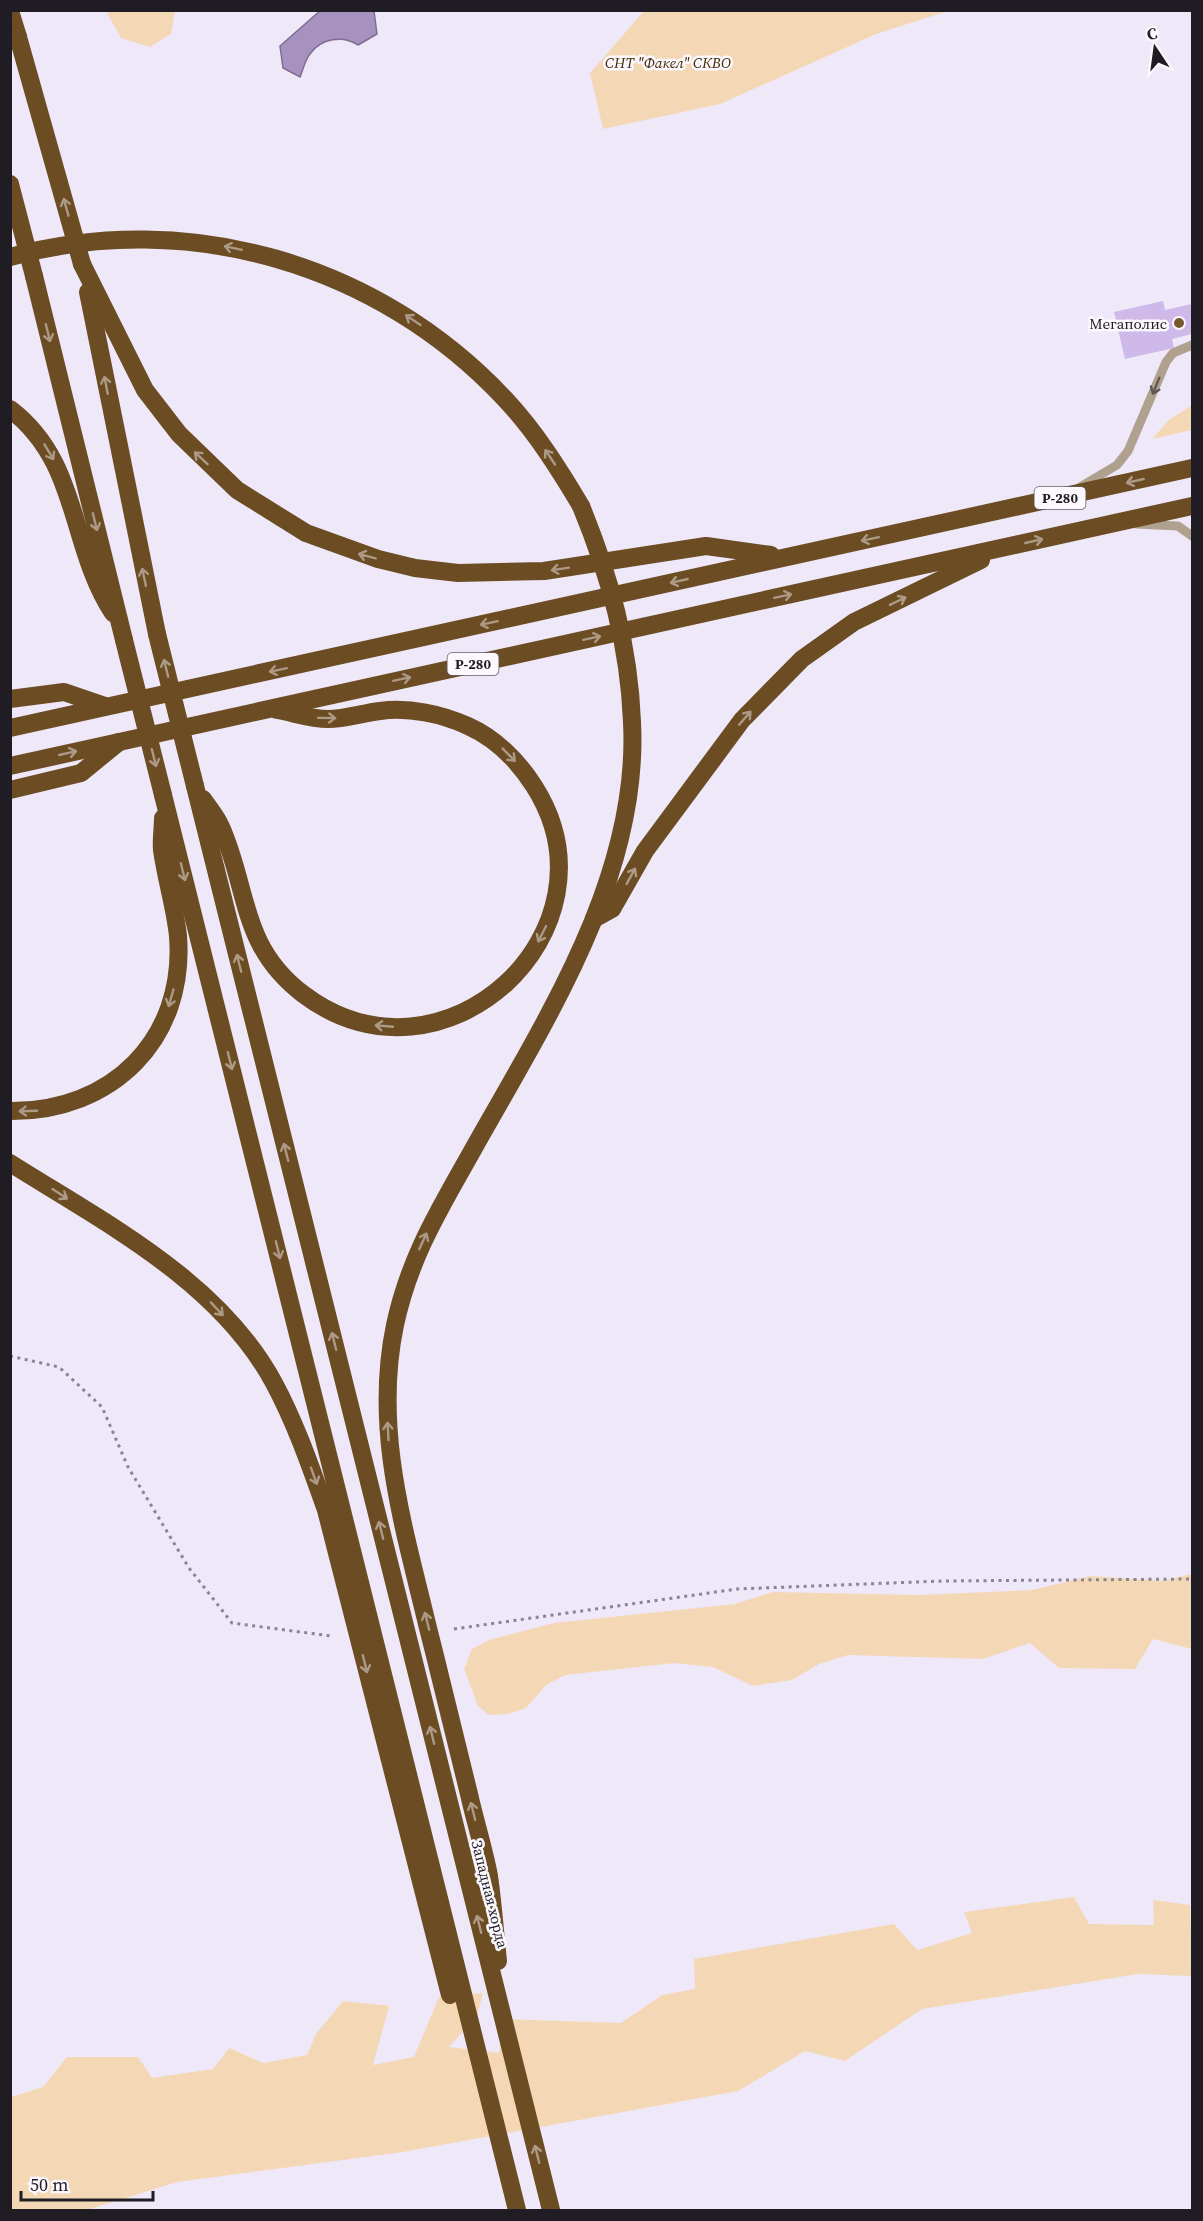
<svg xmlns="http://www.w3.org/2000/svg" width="1203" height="2221" font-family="'Source Serif 4',serif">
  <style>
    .green { fill: #f4d8b5 }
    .water { fill: #a691bf; stroke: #7e6e90; stroke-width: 1.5 }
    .building { fill: #ceb9e9 }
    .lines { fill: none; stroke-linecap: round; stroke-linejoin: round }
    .path { stroke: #8a8591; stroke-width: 3; stroke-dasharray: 3 4.5; stroke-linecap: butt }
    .lane { stroke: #b0a18f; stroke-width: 9 }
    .highway { stroke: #6b4c23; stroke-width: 18 }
    .highway-bridge { stroke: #6b4c23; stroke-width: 18 }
    .oneway { stroke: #ac9986 }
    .oneway2 { stroke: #605854 }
    .poi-dot { fill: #78582e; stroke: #fbf8fe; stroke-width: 2 }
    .labels { text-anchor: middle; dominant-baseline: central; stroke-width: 5; stroke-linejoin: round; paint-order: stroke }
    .shield { fill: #fbf8fe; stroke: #615f65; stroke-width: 1.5 }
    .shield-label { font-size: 14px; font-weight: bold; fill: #1f1d23 }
    .park-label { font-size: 15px; font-style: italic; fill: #412905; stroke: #fbf8fe }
    .poi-label { font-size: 15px; fill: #1f1d23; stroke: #fbf8fe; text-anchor: end }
    .street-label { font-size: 15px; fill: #1f1d23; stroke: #fbf8fe }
  </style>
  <rect width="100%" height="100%" fill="#efe8f9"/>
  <g class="green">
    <polygon points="106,11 175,11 171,34 150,47 121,38"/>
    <polygon points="644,11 644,10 948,11 876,34 720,104 603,129 590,73"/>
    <polygon points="1192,405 1192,430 1152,439 1169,420"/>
    <polygon points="1192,1574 1192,1649 1153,1639 1135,1669 1059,1668 1030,1643 983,1659 848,1655 819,1664 792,1680 753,1686 713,1667 674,1663 565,1675 546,1685 526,1708 508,1714 489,1715 478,1706 464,1669 472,1649 489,1640 554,1623 735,1604 773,1592 920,1595 1032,1590 1091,1576 1162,1581"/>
    <polygon points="1074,1897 1089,1924 1154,1925 1153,1900 1190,1905 1192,1976 1138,1974 922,2009 845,2061 805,2051 738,2091 403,2152 177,2182 87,2210 11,2210 11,2097 43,2087 67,2057 138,2057 152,2078 213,2069 229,2048 263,2063 307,2055 316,2034 343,2001 389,2006 373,2065 414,2057 439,1997 483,1993 477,2016 449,2047 499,2053 504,2019 621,2023 662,1995 695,1989 694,1959 894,1924 917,1950 972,1933 964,1912"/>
  </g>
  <path class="water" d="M321,10L374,11L377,34L358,45C343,35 321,38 310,54C305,60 303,70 300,77L283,68L280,46Z"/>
  <polygon class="building" points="1163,301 1165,310 1192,304 1192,334 1172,339 1174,348 1125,359 1114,312"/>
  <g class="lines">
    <g class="path">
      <polyline points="10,1356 59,1367 102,1407 128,1467 189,1568 232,1623 331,1636"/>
      <polyline points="454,1629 737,1589 942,1581 1192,1579"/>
    </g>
    <g class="lane">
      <polyline points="1080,487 1117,465 1128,451 1166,362 1173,353 1192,345"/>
      <polyline points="1136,524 1178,526 1192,536"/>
    </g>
    <g class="highway">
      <polyline points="10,11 18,37"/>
      <path d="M10,257C188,208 379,264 505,399C535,431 559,469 581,506"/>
      <polyline points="82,264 145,390 179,434 237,490 306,533 378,559 415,568 458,573 544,571 706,546 771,555"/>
      <polyline points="34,276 124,640"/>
      <polyline points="88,292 157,634"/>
      <path d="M10,409C80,462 69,546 113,613"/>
      <polyline points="10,699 64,692 105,706"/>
      <polyline points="10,728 1192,468"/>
      <polyline points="10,766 1192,506"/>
      <polyline points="195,786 551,2210"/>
      <polyline points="10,790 81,773 119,742"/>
      <polyline points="163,795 517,2210"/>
      <path d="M203,799C209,808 217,817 221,827C249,890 240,946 303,994C443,1100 626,930 534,786C518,761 495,738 468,726C442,714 409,707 380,711C363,713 345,719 328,719C311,719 294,713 277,710"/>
      <polyline points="594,919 612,909 645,851 742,720 802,659 854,622 981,560"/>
      <path d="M10,1111C112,1112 186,1039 178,936C175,907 166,879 162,850C161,839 163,828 163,818"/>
      <path d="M10,1163C105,1223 219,1281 274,1383C296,1424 311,1468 326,1510L450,1995"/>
      <path d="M498,1961C495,1933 493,1904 489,1876C484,1849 475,1821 469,1794C455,1738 442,1683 428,1628C404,1527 373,1430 395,1325C410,1255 441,1207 475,1146C547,1018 640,875 632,722"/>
    </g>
    <g class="highway-bridge">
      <polyline points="18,37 82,264"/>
      <polyline points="10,184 34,276"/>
      <path d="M581,506C610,577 629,645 632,722"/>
      <polyline points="157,634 195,786"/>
      <polyline points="124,640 163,795"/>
    </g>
  </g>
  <defs><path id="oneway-shaft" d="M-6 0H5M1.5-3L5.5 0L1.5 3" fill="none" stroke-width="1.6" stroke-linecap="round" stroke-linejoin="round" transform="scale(1.5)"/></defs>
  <g class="oneway">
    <use href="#oneway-shaft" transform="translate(66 207) rotate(-106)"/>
    <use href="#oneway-shaft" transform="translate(233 248) rotate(-168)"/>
    <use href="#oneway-shaft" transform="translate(413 320) rotate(-146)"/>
    <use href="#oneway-shaft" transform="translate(48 333) rotate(76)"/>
    <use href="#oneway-shaft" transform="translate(106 385) rotate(-101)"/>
    <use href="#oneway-shaft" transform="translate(49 452) rotate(59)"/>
    <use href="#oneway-shaft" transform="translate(550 457) rotate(-124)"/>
    <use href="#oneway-shaft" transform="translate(201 458) rotate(-137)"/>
    <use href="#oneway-shaft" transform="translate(1135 481) rotate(167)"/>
    <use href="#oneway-shaft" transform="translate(95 522) rotate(76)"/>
    <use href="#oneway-shaft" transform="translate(870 539) rotate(168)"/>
    <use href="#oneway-shaft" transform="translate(1034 541) rotate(-13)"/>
    <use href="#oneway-shaft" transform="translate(367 556) rotate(-165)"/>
    <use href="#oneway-shaft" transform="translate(560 569) rotate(171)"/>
    <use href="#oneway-shaft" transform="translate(144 577) rotate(-102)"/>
    <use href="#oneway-shaft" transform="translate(679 581) rotate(167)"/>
    <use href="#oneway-shaft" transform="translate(783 596) rotate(-12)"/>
    <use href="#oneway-shaft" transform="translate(898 601) rotate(-26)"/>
    <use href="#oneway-shaft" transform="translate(489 623) rotate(168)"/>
    <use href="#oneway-shaft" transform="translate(592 638) rotate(-12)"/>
    <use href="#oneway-shaft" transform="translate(166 668) rotate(-104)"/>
    <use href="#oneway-shaft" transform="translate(278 670) rotate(168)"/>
    <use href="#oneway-shaft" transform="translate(402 679) rotate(-12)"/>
    <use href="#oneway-shaft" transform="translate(327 718) rotate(1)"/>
    <use href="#oneway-shaft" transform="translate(745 718) rotate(-49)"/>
    <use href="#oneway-shaft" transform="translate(68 753) rotate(-13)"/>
    <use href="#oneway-shaft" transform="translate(509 755) rotate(45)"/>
    <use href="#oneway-shaft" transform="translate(154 758) rotate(76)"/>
    <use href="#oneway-shaft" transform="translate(183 872) rotate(76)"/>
    <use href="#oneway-shaft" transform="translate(631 876) rotate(-61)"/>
    <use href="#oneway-shaft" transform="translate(542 934) rotate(117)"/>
    <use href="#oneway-shaft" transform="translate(239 963) rotate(-104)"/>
    <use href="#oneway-shaft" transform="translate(171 998) rotate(106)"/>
    <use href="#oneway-shaft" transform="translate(384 1026) rotate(-175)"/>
    <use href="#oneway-shaft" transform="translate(230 1061) rotate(76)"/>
    <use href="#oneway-shaft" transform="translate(28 1111) rotate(178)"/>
    <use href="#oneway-shaft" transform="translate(286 1152) rotate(-104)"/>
    <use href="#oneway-shaft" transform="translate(60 1194) rotate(33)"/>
    <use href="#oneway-shaft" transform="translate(423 1241) rotate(-65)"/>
    <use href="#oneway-shaft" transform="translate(278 1250) rotate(76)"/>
    <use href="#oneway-shaft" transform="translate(217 1309) rotate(47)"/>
    <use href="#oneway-shaft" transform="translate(334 1341) rotate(-104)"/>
    <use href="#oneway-shaft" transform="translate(388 1431) rotate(-93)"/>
    <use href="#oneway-shaft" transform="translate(314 1476) rotate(70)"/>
    <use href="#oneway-shaft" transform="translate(381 1530) rotate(-104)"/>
    <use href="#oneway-shaft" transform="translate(427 1621) rotate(-104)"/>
    <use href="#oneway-shaft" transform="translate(365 1664) rotate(76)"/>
    <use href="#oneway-shaft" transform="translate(432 1735) rotate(-104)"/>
    <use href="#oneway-shaft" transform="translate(473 1811) rotate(-104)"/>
    <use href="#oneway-shaft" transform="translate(479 1924) rotate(-104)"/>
    <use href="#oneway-shaft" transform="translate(537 2154) rotate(-104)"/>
  </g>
  <use class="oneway2" href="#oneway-shaft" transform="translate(1156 386) rotate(112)"/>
  <circle class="poi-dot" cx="1179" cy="323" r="6"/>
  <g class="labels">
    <g class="shield">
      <rect x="1034.5" y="487" width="51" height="22" rx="4.5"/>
      <rect x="447.5" y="653" width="51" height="22" rx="4.5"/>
    </g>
    <g class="shield-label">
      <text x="1060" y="498">Р-280</text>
      <text x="473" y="664">Р-280</text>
    </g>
    <g class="park-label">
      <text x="668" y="62">СНТ "Факел" СКВО</text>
    </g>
    <g class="poi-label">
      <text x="1167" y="323">Мегаполис</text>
    </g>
    <g class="street-label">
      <text transform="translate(490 1894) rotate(76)">Западная хорда</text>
    </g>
  </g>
  <rect width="1203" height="2221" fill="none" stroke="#1f1d23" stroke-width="24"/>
  <g transform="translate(1155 48) rotate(347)" stroke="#fbf8fe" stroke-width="4.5" paint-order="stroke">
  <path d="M0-4.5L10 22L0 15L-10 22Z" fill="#1f1d23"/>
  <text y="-9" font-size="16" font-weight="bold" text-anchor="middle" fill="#1f1d23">С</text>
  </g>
  <path d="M21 2191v9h132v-9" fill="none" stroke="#1f1d23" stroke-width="3"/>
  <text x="30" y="2191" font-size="18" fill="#1f1d23" stroke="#fbf8fe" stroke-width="4.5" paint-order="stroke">50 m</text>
</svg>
